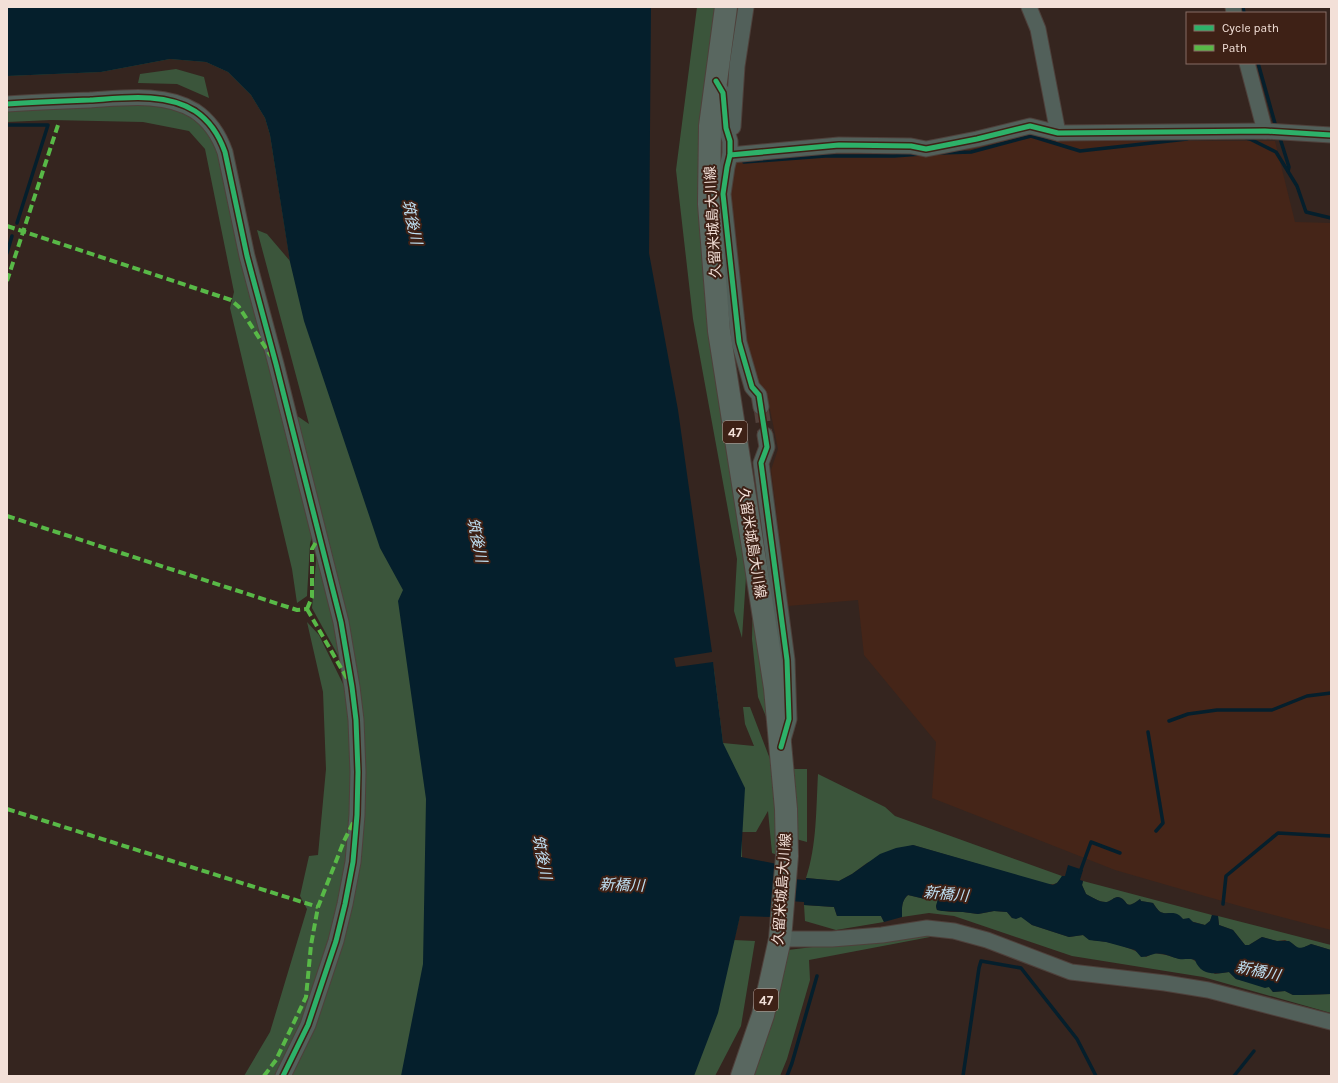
<svg xmlns="http://www.w3.org/2000/svg" width="1338" height="1083" font-family="Karla,'Noto Sans JP',sans-serif">
  <style>
    .built { fill: #452518 }
    .green { fill: #3b553b }
    .water { fill: #051f2c }
    .lines { fill: none; stroke-linecap: round; stroke-linejoin: round }
    .stream { stroke: #051f2c; stroke-width: 3.5 }
    .street-tunnel { stroke: #52413b; stroke-width: 15; stroke-dasharray: 15 8; stroke-linecap: butt }
    .street-casing { stroke: #4e403b; stroke-width: 17 }
    .primary-casing { stroke: #4e403b; stroke-width: 24 }
    .street { stroke: #52605a; stroke-width: 15 }
    .primary { stroke: #596760; stroke-width: 22 }
    .quiet { stroke: #58b947; stroke-width: 4; stroke-dasharray: 8 4; stroke-linecap: butt }
    .cycleway-casing { stroke: #3e2116; stroke-width: 8 }
    .cycleway { stroke: #2db169; stroke-width: 5 }
    .labels { text-anchor: middle; dominant-baseline: central; stroke-width: 4; stroke-linejoin: round; paint-order: stroke }
    .shield { fill: #3e2116; stroke: #bda79e; stroke-width: 1 }
    .shield-label { font-size: 13px; font-weight: bold; fill: #f3e0d8 }
    .street-label { font-size: 14px; fill: #f3e0d8; stroke: #3e2116 }
    .water-label { font-size: 15px; font-style: italic; fill: #bfe0f3; stroke: #3e2116 }
  </style>
  <rect width="100%" height="100%" fill="#35251f"/>
  <polygon class="built" points="1040,129 1103,141 1275,141 1295,222 1331,223 1331,930 1243,907 1115,870 932,798 936,742 864,655 858,600 788,606 771,470 778,449 766,390 757,385 745,337 729,197 736,160 972,146"/>
  <g class="green">
    <polygon points="697,7 718,7 707,87 747,562 742,638 734,611 737,559 693,319 676,170"/>
    <polygon points="159,52 224,59 282,123 404,579 438,910 412,1076 290,1076 311,1031 342,946 355,880 361,722 293,413 309,424 257,230 267,234 290,261 270,135 265,118 251,95 228,72 206,62 170,59 101,72 7,76 7,64"/>
    <polygon points="176,69 204,77 209,98 177,84 138,83 140,74"/>
    <polygon points="136,100 193,114 221,151 313,532 310,544 307,596 297,603 292,569 230,308 234,292 205,149 189,131 143,122 51,120 7,122 7,107"/>
    <polygon points="317,550 345,668 312,608"/>
    <polygon points="753,599 773,734 758,697 752,639"/>
    <polygon points="307,622 319,635 346,690 349,714 352,768 349,838 335,921 306,1019 278,1076 244,1076 270,1032 307,909 300,896 309,856 318,855 326,769 323,692"/>
    <polygon points="713,662 723,743 754,746 745,724 743,707 750,707 775,772 780,856 772,853 768,811 756,832 742,832 742,857 730,864"/>
    <polygon points="792,769 807,769 807,842 796,839"/>
    <path d="M818,774L885,807L895,816L1062,876C1059,884 1054,885 1046,884L913,845L867,863L852,874L839,881L806,878C817,845 816,808 818,774Z"/>
    <path d="M1083,881L1212,915L1210,921L1205,925L1183,919L1173,913C1160,914 1160,913 1153,903L1141,901L1140,899C1123,912 1129,899 1118,897C1114,897 1111,901 1107,902C1100,903 1092,897 1086,894L1082,885Z"/>
    <path d="M908,895L925,899L937,896L938,899L936,907L937,910L951,912H963L978,914L994,911L1007,912L1012,918L1021,916L1032,925L1069,937L1083,935C1091,942 1097,940 1107,942C1121,945 1134,949 1146,957L1154,953L1166,955L1180,959H1192L1215,974L1229,972L1236,979L1269,987L1273,992L1285,991L1293,995H1302L1331,994V1013L1203,977L1072,956L954,916L929,913L902,917C902,908 901,901 908,895Z"/>
    <polygon points="741,900 740,915 734,940 755,941 741,1026 715,1076 669,1076"/>
    <polygon points="804,905 834,907 837,916 881,916 884,922 836,930 805,921"/>
    <polygon points="1218,916 1331,945 1331,950 1311,944 1301,949 1297,948 1293,944 1285,940 1277,941 1262,937 1249,945 1245,945 1233,930 1219,925"/>
    <polygon points="927,933 930,937 809,960 810,980 787,1059 780,1076 753,1076 788,950"/>
  </g>
  <path class="water" d="M7,7H651L649,253L678,410L712,652L674,658L676,667L713,662L723,743L745,788L741,857L777,864V878L806,880V878L839,881L852,874L880,854L896,848L913,845L1053,885L1057,883L1062,876H1065L1068,865L1083,870L1080,880L1083,881L1082,885L1086,894C1092,897 1100,903 1107,902C1111,901 1114,897 1118,897C1129,899 1123,912 1140,899L1141,901L1153,903C1155,906 1157,909 1159,911C1167,917 1174,908 1183,919L1189,918L1193,922L1205,925L1210,921L1212,915L1218,916L1219,925L1233,930L1245,945H1249L1262,937L1277,941H1289C1300,949 1298,950 1311,944L1331,950V994L1302,995H1293L1285,991L1273,992L1269,987L1265,988L1236,979L1229,972C1215,974 1201,976 1195,960C1190,958 1184,960 1179,959C1171,957 1162,952 1154,954C1149,955 1146,957 1141,957L1135,950L1106,942L1089,940L1083,935L1069,937L1032,925L1021,917L1016,919L1012,918L1007,912L994,911L978,914L963,912L942,911L937,910L936,906L938,899L937,896L925,899L908,895C901,901 902,909 902,917L884,922L881,916H837L834,907L804,905V902L774,900L772,917L740,916L718,1013L694,1076H401L423,964L426,799L398,601L403,590L380,548L304,321L290,262L270,135L265,118L251,95L228,72L206,62L170,59L101,72L7,76Z"/>
  <g class="lines">
    <g class="stream">
      <polyline points="1243,7 1244,13"/>
      <polyline points="1258,63 1276,127"/>
      <polyline points="7,125 48,125 17,223"/>
      <polyline points="1279,135 1289,167 1288,171"/>
      <polyline points="1246,138 1250,139 1276,152 1297,186 1306,212 1331,218"/>
      <polyline points="939,153 971,152 1031,136 1080,151 1187,139"/>
      <polyline points="744,162 825,156 894,156 921,154"/>
      <polyline points="7,253 12,236"/>
      <polyline points="1169,721 1188,714 1217,710 1272,710 1307,696 1331,693"/>
      <polyline points="1148,732 1163,823 1156,831"/>
      <polyline points="1080,872 1091,842 1120,853"/>
      <polyline points="1223,904 1226,876 1278,833 1331,836"/>
      <polyline points="787,1076 792,1063 817,976"/>
      <polyline points="963,1076 979,968 981,961 1021,968 1077,1039 1096,1076"/>
      <polyline points="1234,1076 1254,1051"/>
    </g>
    <polyline class="street-tunnel" points="761,407 765,435"/>
    <g class="street-casing">
      <g id="street">
        <polyline points="1029,7 1038,29 1058,133"/>
        <polyline points="1233,7 1234,13"/>
        <polyline points="1247,63 1265,131"/>
        <polyline points="718,86 723,93 726,128 730,141 730,155 839,145 911,146 926,149 977,139 1030,126 1058,133 1265,131 1331,135"/>
        <path d="M7,104C35,102 62,101 90,100C123,98 165,92 195,111C210,121 219,135 225,152L247,256L276,364L341,622L352,687L356,720L358,772L357,815L353,862L345,904L336,941L308,1025L283,1076"/>
        <polyline points="733,127 737,66 746,7"/>
        <polyline points="730,155 727,167 723,194 739,342 752,387 759,395 761,407"/>
        <polyline points="765,435 767,447 761,463 787,660 789,719 783,740"/>
        <polyline points="780,939 832,939 882,935 927,928 954,931 987,940 1071,972 1165,983 1208,990 1331,1022"/>
      </g>
    </g>
    <g class="primary-casing">
      <polyline id="primary" points="726,7 710,126 709,204 719,331 775,688 786,809 787,856 780,939 763,1015 742,1076"/>
    </g>
    <use href="#street" class="street"/>
    <use href="#primary" class="primary"/>
    <g class="quiet">
      <polyline points="7,226 231,300 239,307 271,356"/>
      <polyline points="7,281 59,122"/>
      <polyline points="7,516 297,610 307,609"/>
      <polyline points="307,609 348,680"/>
      <polyline points="307,609 312,597 312,549 319,537"/>
      <polyline points="7,809 318,907"/>
      <polyline points="264,1076 276,1060 306,997 311,945 318,907 344,841 354,821"/>
    </g>
    <g class="cycleway-casing">
      <g id="cycleway">
        <polyline points="716,81 723,93 726,128 730,141 730,155 839,145 911,146 926,149 977,139 1030,126 1058,133 1265,131 1331,135"/>
        <path d="M7,104C35,102 62,101 90,100C123,98 165,92 195,111C210,121 219,135 225,152L247,256L276,364L341,622L352,687L356,720L358,772L357,815L353,862L345,904L336,941L308,1025L283,1076"/>
        <polyline points="730,155 727,167 723,194 739,342 752,387 759,395 767,447 761,463 787,660 789,719 781,747"/>
      </g>
    </g>
    <use href="#cycleway" class="cycleway"/>
  </g>
  <g class="labels">
    <g class="shield">
      <rect x="723" y="421" width="24" height="22" rx="3"/>
      <rect x="754" y="989" width="24" height="22" rx="3"/>
    </g>
    <g class="shield-label">
      <text x="735" y="432">47</text>
      <text x="766" y="1000">47</text>
    </g>
    <g class="street-label">
      <text transform="translate(713 222) rotate(-93)">久留米城島大川線</text>
      <text transform="translate(752 543) rotate(81)">久留米城島大川線</text>
      <text transform="translate(782 889) rotate(-86)">久留米城島大川線</text>
    </g>
    <g class="water-label">
      <text transform="translate(412 222) rotate(78)">筑後川</text>
      <text transform="translate(477 540) rotate(78)">筑後川</text>
      <text transform="translate(542 857) rotate(79)">筑後川</text>
      <text transform="translate(622 885) rotate(2)">新橋川</text>
      <text transform="translate(946 894) rotate(5)">新橋川</text>
      <text transform="translate(1258 971) rotate(12)">新橋川</text>
    </g>
  </g>
  <rect width="1338" height="1083" fill="none" stroke="#f3e0d8" stroke-width="16"/>
  <rect x="1186" y="12" width="140" height="52" fill="#3e2116" stroke="#866d64"/>
  <rect x="1194" y="25" width="20" height="6" fill="#2db169" stroke="#866d64"/>
  <text x="1222" y="32" font-size="12" fill="#f3e0d8">Cycle path</text>
  <rect x="1194" y="45" width="20" height="6" fill="#58b947" stroke="#866d64"/>
  <text x="1222" y="52" font-size="12" fill="#f3e0d8">Path</text>
</svg>
